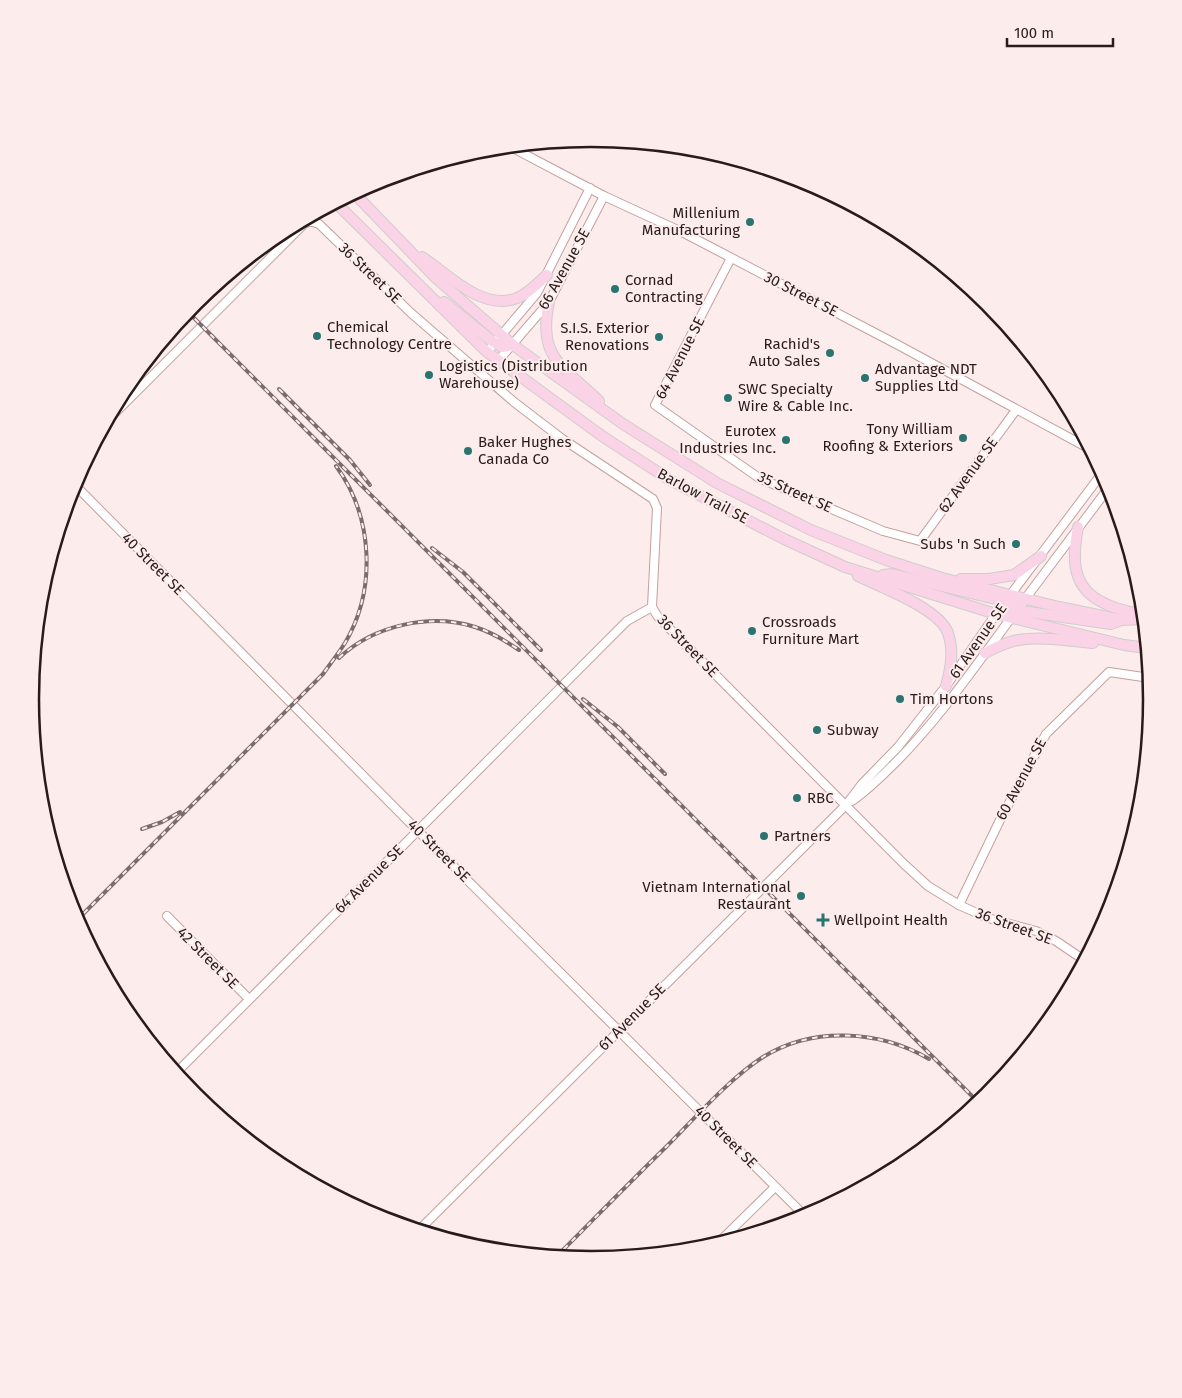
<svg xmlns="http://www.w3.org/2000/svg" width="1182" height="1398" font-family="'Fira Sans',sans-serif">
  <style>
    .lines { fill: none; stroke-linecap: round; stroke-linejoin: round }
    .minor-casing { stroke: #c5a09e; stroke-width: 10 }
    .major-casing { stroke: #d0cdcd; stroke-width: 12 }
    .minor { stroke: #fff; stroke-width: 8 }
    .major { stroke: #fbd3e6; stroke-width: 10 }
    .rail-casing { stroke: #7c6d6c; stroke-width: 4 }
    .rail { stroke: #fceceb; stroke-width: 2; stroke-dasharray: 5.5; stroke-linecap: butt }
    .poi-dot { fill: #2a7470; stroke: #fceceb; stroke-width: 2 }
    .labels { text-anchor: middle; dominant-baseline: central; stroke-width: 4; stroke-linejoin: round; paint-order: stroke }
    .poi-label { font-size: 15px; fill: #281b1a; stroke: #fceceb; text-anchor: start }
    .street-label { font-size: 15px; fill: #281b1a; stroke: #fceceb }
    .rim { fill: none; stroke: #281b1a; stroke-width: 2.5 }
  </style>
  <rect width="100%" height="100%" fill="#fceceb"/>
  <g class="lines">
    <g class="minor-casing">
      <g id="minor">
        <polyline points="509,146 604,196 682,232 900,346 1090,449"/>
        <polyline points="731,258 655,405 759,478 883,531 920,541 1016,410"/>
        <polyline points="487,352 537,293 590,188"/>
        <polyline points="498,361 549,302 604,196"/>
        <polyline points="106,422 304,224 310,221 319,224 411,313 514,402 561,438 653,499 657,508 652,607 658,617 904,864 928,886 959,905 988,918 1036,931 1056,941 1084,960"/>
        <polyline points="73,483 417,830 806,1217"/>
        <polyline points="1022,603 1110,486"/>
        <path d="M852,801C868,790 881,777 895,763C940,718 976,665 1014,614"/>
        <polyline points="959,905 1000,820 1046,734 1109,672 1150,678"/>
        <polyline points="167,916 249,999"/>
        <polyline points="176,1073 627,621 652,607"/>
        <polyline points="419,1230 846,805 862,784 898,747 946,686 996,614 1103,472"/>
        <polyline points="717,1244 775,1187"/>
      </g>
    </g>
    <g class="major-casing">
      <g id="major">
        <polyline points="354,193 436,278 513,345 623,424 717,483 811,530 886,560 942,578 1059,607 1122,620 1144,619"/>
        <polyline points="336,203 487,352 602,436 670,480 784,539 845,567 996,614 1124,645 1147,648"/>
        <path d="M422,257C448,274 483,312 517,298C528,294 538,283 547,275"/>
        <polyline points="444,302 492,341 502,347 513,345"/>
        <path d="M549,302C537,358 563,366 599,401"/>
        <path d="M1078,527C1072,559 1071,589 1106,604C1118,610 1131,612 1144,615"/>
        <polyline points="883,575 892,574 1016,604 1025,600"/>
        <path d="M858,576C881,587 940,609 948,633C954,651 951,668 946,686"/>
        <polyline points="961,579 989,579 1014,575 1041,556"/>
        <polyline points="1008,609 1111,624 1119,621"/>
        <path d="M985,653C995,648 1006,642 1018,640C1042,636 1069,641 1093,643"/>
      </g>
    </g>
    <use href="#minor" class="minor"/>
    <use href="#major" class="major"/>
    <g class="rail-casing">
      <g id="rail">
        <polyline points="793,177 908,237"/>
        <polyline points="187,311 979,1103"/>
        <polyline points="279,389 350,460 370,485"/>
        <polyline points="432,548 463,572 541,650"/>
        <path d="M339,658C374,625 430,613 475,627C491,632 506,641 519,650"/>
        <polyline points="583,699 618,727 665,774"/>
        <polyline points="142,829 162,822 180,812"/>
        <path d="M76,921L323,674C330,664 338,654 345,643C377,589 373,516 336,466"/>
        <path d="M556,1257C593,1220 629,1183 666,1147C695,1118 729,1079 763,1057C813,1026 880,1030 929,1059"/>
      </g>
    </g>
    <use href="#rail" class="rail"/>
  </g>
  <g class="poi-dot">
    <circle cx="750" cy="222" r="5"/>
    <circle cx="615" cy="289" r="5"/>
    <circle cx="317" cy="336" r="5"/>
    <circle cx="659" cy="337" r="5"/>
    <circle cx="830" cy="353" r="5"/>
    <circle cx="429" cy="375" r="5"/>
    <circle cx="865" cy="378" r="5"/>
    <circle cx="728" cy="398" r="5"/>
    <circle cx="963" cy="438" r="5"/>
    <circle cx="786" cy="440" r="5"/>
    <circle cx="468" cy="451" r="5"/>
    <circle cx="1016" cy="544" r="5"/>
    <circle cx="752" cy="631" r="5"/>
    <circle cx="900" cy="699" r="5"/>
    <circle cx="817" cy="730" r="5"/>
    <circle cx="797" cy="798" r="5"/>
    <circle cx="764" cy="836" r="5"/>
    <circle cx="801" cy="896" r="5"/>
    <path d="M820.5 912.5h5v5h5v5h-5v5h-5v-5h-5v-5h5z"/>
  </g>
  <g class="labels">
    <g class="poi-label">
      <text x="740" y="213" text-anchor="end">Millenium<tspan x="740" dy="17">Manufacturing</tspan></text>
      <text x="625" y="280">Cornad<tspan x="625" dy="17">Contracting</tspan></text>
      <text x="327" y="327">Chemical<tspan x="327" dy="17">Technology Centre</tspan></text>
      <text x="649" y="328" text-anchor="end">S.I.S. Exterior<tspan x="649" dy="17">Renovations</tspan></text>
      <text x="820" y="344" text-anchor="end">Rachid's<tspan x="820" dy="17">Auto Sales</tspan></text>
      <text x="439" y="366">Logistics (Distribution<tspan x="439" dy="17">Warehouse)</tspan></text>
      <text x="875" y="369">Advantage NDT<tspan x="875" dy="17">Supplies Ltd</tspan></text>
      <text x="738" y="389">SWC Specialty<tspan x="738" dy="17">Wire &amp; Cable Inc.</tspan></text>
      <text x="953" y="429" text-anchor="end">Tony William<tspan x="953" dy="17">Roofing &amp; Exteriors</tspan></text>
      <text x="776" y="431" text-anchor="end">Eurotex<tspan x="776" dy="17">Industries Inc.</tspan></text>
      <text x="478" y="442">Baker Hughes<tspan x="478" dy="17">Canada Co</tspan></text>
      <text x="1006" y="544" text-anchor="end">Subs 'n Such</text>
      <text x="762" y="622">Crossroads<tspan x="762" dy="17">Furniture Mart</tspan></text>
      <text x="910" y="699">Tim Hortons</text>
      <text x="827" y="730">Subway</text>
      <text x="807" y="798">RBC</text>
      <text x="774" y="836">Partners</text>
      <text x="791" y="887" text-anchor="end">Vietnam International<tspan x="791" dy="17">Restaurant</tspan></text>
      <text x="834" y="920">Wellpoint Health</text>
    </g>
    <g class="street-label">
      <text transform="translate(564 269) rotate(-61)">66 Avenue SE</text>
      <text transform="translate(370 273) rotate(44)">36 Street SE</text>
      <text transform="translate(801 294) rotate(27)">30 Street SE</text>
      <text transform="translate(680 358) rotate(-63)">64 Avenue SE</text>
      <text transform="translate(968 475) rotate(-54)">62 Avenue SE</text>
      <text transform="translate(795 492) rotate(24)">35 Street SE</text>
      <text transform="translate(703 496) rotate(28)">Barlow Trail SE</text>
      <text transform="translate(153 564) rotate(45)">40 Street SE</text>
      <text transform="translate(978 641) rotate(-55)">61 Avenue SE</text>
      <text transform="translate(688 646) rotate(46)">36 Street SE</text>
      <text transform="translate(1021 779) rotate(-62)">60 Avenue SE</text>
      <text transform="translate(439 851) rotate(45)">40 Street SE</text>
      <text transform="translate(369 879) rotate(-45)">64 Avenue SE</text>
      <text transform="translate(1014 926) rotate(20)">36 Street SE</text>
      <text transform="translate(208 958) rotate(45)">42 Street SE</text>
      <text transform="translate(632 1017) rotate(-45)">61 Avenue SE</text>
      <text transform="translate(726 1137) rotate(45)">40 Street SE</text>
    </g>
  </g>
  <path d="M0 0H1182V1398H0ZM39 699a552 552 0 1 1 1104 0a552 552 0 1 1-1104 0Z" fill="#fceceb" fill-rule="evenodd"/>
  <path class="rim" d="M39 699a552 552 0 1 1 1104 0a552 552 0 1 1-1104 0Z"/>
  <path d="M1007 38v8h106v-8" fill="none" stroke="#281b1a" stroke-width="2.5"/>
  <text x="1014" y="38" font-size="15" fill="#281b1a" stroke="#fceceb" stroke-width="4" paint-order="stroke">100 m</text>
</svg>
